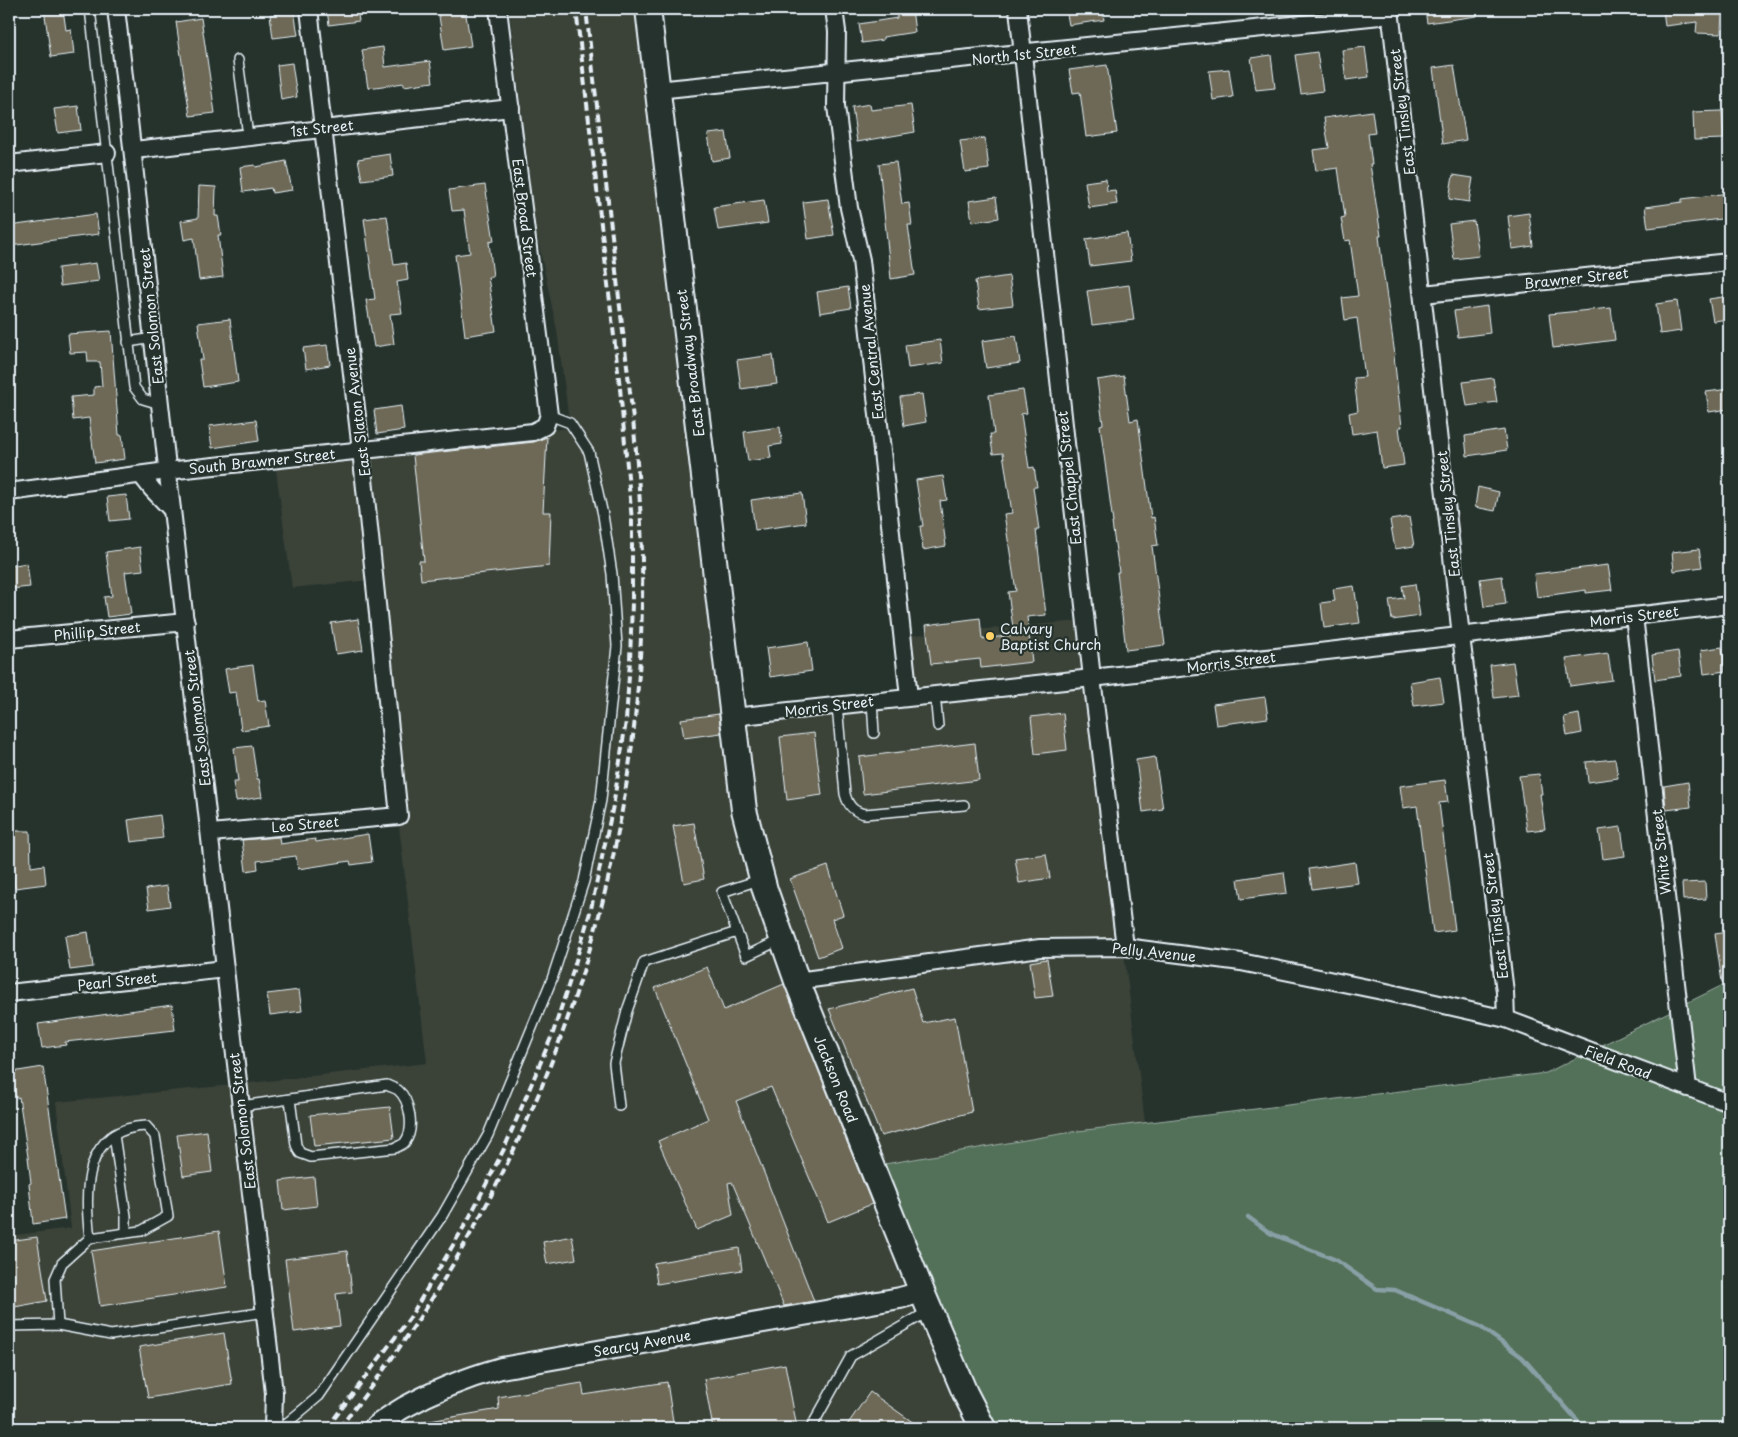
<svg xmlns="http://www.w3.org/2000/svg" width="1738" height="1437" font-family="'Playpen Sans',sans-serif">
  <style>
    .built { fill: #3b4339 }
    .green { fill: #537058; stroke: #9eb0a8 }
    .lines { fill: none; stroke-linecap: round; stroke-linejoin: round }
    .stream { stroke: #88a0a6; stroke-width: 4.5 }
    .building { fill: #6d6956; stroke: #e8f1f8 }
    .service-casing { stroke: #e8f1f8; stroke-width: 12 }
    .minor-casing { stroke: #e8f1f8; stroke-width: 20 }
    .tertiary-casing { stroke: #e8f1f8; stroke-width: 24 }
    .secondary-casing { stroke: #e8f1f8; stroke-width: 28 }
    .service { stroke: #26332d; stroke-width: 9 }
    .minor { stroke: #26332d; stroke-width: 16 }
    .tertiary { stroke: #26332d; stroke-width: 20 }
    .secondary { stroke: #26332d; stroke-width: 24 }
    .rail { stroke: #e8f1f8; stroke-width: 4; stroke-dasharray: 8 4; stroke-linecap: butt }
    .poi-dot { fill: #ffd166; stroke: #26332d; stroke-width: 2 }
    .labels { text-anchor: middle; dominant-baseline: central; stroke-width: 4.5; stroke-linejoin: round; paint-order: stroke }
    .street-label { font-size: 14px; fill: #e8f1f8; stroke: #26332d }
    .poi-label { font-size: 14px; fill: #e8f1f8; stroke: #26332d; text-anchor: start }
  </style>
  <rect width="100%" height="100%" fill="#26332d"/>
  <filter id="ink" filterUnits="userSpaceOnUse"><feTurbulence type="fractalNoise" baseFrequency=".02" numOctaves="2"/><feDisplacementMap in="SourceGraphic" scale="10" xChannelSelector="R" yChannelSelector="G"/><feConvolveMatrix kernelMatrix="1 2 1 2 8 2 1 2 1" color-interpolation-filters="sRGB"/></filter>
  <g filter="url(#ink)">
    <polygon class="built" points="509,9 647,9 729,714 906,693 903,636 1080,621 1090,676 1145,1123 1078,1131 879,1165 990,1428 9,1428 9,1236 71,1228 56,1102 232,1085 427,1063 370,580 292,588 275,463 570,428 557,330 536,232"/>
    <polygon class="green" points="1729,982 1729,1428 990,1428 879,1165 1078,1131 1546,1073"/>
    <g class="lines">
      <polyline class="stream" points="1248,1217 1270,1233 1336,1260 1377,1289 1395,1290 1479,1326 1522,1357 1584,1428"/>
    </g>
    <g class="building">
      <polygon points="44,9 63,9 66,30 71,29 74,54 51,57"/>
      <polygon points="327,9 357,9 359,21 329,25"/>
      <polygon points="438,9 465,9 471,46 444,50"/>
      <polygon points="912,9 915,32 883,37 883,40 862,43 859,24 897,18 896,10"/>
      <polygon points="1066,9 1102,9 1104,20 1069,25"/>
      <polygon points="1425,9 1476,9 1477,16 1427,23"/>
      <polygon points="1663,9 1722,9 1721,34 1696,33 1697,22 1665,26"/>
      <polygon points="294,11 298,35 273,38 270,15"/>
      <polygon points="201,18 215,113 190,116 176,22"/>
      <polygon points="383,47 385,67 430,61 433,82 404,86 404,83 368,88 362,50"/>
      <polygon points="1365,47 1369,77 1346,80 1342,50"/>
      <polygon points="1317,52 1323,91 1301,94 1295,55"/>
      <polygon points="1271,55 1275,88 1256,90 1251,58"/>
      <polygon points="292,63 297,97 281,100 277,65"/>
      <polygon points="1107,65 1117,133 1086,137 1080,92 1073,93 1069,70"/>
      <polygon points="1454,65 1466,140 1443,144 1433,68"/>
      <polygon points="1229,69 1233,97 1213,100 1209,71"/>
      <polygon points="870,104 871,110 911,105 915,132 857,142 852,107"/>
      <polygon points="78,106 81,130 58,133 54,109"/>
      <polygon points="1372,111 1375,133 1368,134 1372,164 1370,164 1381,236 1379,236 1383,270 1395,355 1394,356 1402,427 1399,427 1404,465 1382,468 1377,430 1352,434 1349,413 1358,411 1354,378 1365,377 1357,318 1345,320 1342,298 1358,296 1350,240 1345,241 1341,218 1345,217 1338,168 1316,171 1313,150 1329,148 1324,118"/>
      <polygon points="1722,111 1724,139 1694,140 1693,112"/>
      <polygon points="726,132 730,158 712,161 708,134"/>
      <polygon points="985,138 989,169 965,172 960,141"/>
      <polygon points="390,154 393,176 362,180 358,159"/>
      <polygon points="286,161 292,190 272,193 271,188 243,192 240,167 255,165 256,167"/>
      <polygon points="896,162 902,204 909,203 912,225 908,225 915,275 891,279 879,164"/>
      <polygon points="1453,175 1473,178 1469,202 1449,199"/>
      <polygon points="1106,179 1107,191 1115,190 1117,204 1089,208 1085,182"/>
      <polygon points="485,185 494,241 489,242 493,277 488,277 496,331 465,336 455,255 470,253 464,210 452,211 449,190"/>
      <polygon points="199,186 216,187 215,216 218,216 221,235 218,235 223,277 199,280 194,238 184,240 181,221 198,218"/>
      <polygon points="1729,193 1729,218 1648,228 1645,207 1682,202 1682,199"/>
      <polygon points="996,197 999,218 972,222 969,201"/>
      <polygon points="828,199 834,235 808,239 803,202"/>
      <polygon points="764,200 768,223 718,230 714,207"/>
      <polygon points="1529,213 1533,246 1512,249 1508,216"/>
      <polygon points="96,214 99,234 9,246 9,226"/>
      <polygon points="387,216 394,265 406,263 408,280 397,282 402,313 390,314 394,344 374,347 366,300 375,299 364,219"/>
      <polygon points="1474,221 1479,256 1454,259 1449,224"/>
      <polygon points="1127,233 1131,261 1090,266 1086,239"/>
      <polygon points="96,263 99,281 60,286 58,268"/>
      <polygon points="1009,276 1013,305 979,309 975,281"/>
      <polygon points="1129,285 1134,320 1092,325 1087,291"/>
      <polygon points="848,287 851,308 820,313 817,292"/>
      <polygon points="1729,296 1729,319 1713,321 1709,299"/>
      <polygon points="1677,301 1681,331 1660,334 1656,304"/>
      <polygon points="1487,306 1490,333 1458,337 1454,311"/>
      <polygon points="1611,308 1615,340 1553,348 1549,314"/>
      <polygon points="230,319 238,382 203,387 199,360 203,360 198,323"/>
      <polygon points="111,331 119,435 122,435 125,459 95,463 89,418 73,420 71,397 94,395 94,387 102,386 100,362 88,362 87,352 70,353 68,334"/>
      <polygon points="1016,336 1020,363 986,368 982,341"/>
      <polygon points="940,340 943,363 908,368 905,345"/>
      <polygon points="327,345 330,365 306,369 303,348"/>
      <polygon points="773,355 777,384 741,389 737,360"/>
      <polygon points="1124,376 1130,421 1138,419 1151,518 1154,517 1158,545 1152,546 1165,645 1126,650 1117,572 1119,572 1112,523 1113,523 1100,425 1103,424 1097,380"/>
      <polygon points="1493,378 1497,402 1467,406 1463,382"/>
      <polygon points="1729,389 1729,409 1709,412 1706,392"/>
      <polygon points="1023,390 1027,413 1021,414 1029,468 1034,467 1037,487 1033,487 1039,530 1036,530 1046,615 1027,617 1032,662 981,668 980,659 931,664 926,625 980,618 982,639 1014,635 1008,592 1016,591 1004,514 1012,513 1003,453 993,454 990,434 994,434 989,395"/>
      <polygon points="922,394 926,422 904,426 900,397"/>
      <polygon points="401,406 404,430 377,434 374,410"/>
      <polygon points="256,420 259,441 212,448 209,426"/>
      <polygon points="780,427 782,444 769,446 771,458 748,461 744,432"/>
      <polygon points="1504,430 1507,450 1467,456 1465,436"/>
      <polygon points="547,437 543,512 551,512 549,566 421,580 419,561 424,561 413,455 534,442"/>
      <polygon points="943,476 947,500 940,501 946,546 923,550 920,526 923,526 916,480"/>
      <polygon points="1478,487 1499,492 1495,511 1475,507"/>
      <polygon points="802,493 806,523 755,530 751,500"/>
      <polygon points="126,495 129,519 110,521 107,497"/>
      <polygon points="1409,517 1414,546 1395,549 1390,520"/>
      <polygon points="140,547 143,570 125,572 131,614 107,617 104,597 112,596 106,552"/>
      <polygon points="1699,549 1702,567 1674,571 1672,552"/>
      <polygon points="27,563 30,587 10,589 9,566"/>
      <polygon points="1608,565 1612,590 1586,593 1586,590 1537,597 1534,574"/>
      <polygon points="1502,576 1506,604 1484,607 1480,579"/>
      <polygon points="1415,584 1420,616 1392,620 1389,600 1404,598 1402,586"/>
      <polygon points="1354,586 1360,623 1324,628 1321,603 1335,601 1333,589"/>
      <polygon points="358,619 363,650 336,654 331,623"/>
      <polygon points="808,642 812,671 770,677 766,648"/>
      <polygon points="1722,647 1725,671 1704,674 1701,650"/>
      <polygon points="1678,651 1681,676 1655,680 1652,655"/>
      <polygon points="1608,653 1612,680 1570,686 1566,659"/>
      <polygon points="1513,662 1518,695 1494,698 1490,665"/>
      <polygon points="253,665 258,701 265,700 269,726 241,730 236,692 229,693 225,669"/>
      <polygon points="1440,677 1444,702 1414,706 1410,682"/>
      <polygon points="1265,697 1268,718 1216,725 1213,704"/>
      <polygon points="1063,713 1067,750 1035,754 1031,717"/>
      <polygon points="719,714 721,733 684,738 681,719"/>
      <polygon points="1579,714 1582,733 1567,736 1564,717"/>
      <polygon points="814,733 822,795 787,800 780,737"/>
      <polygon points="975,743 979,780 863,794 859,757"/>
      <polygon points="252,746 257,779 259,779 262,797 236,801 233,782 238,782 234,748"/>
      <polygon points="1155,757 1163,809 1143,812 1136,760"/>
      <polygon points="1615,759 1618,778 1588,782 1586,762"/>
      <polygon points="1539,774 1542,794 1540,794 1545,829 1527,831 1519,776"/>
      <polygon points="1445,780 1448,802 1439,803 1455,930 1433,933 1417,806 1403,808 1400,786"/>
      <polygon points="1688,782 1691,807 1666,810 1664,786"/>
      <polygon points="160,815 163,838 131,842 128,820"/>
      <polygon points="694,823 704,879 684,883 673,826"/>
      <polygon points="1621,827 1625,856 1603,859 1599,830"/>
      <polygon points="9,831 30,831 31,867 44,865 46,884 15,888 11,856 9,856"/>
      <polygon points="368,834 372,862 351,865 350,861 298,869 296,856 257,861 258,869 246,871 242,840 279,837 280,844 315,839 316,842"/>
      <polygon points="1046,854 1050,878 1019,883 1015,858"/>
      <polygon points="1355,862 1358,883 1312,889 1309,869"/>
      <polygon points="828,866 843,915 832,919 842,948 818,957 790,879"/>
      <polygon points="1284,872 1287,893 1241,899 1238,879"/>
      <polygon points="1705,882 1706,899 1683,900 1682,883"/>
      <polygon points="167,886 170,906 149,909 146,889"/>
      <polygon points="88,932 93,967 70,970 65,936"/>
      <polygon points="1729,932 1729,982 1722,982 1715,934"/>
      <polygon points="1047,959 1053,996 1035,998 1030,962"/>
      <polygon points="707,967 724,1010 784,984 872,1204 828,1222 771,1087 736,1101 814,1301 784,1306 732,1182 728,1183 733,1215 697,1230 658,1141 708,1119 655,988"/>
      <polygon points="912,988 923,1023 955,1017 972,1112 881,1136 829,1009"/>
      <polygon points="299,990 302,1011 270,1015 267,994"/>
      <polygon points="172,1005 175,1030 65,1042 66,1045 42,1048 38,1024"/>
      <polygon points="43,1067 65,1219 33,1224 29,1184 31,1183 28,1157 19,1097 16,1098 12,1072"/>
      <polygon points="390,1107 394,1138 314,1146 310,1115"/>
      <polygon points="207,1131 212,1172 183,1176 177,1135"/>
      <polygon points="314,1177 317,1206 283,1210 280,1181"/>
      <polygon points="219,1231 227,1287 100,1306 91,1251"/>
      <polygon points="572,1236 576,1259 547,1264 543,1242"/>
      <polygon points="37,1237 47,1301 9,1308 9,1241"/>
      <polygon points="739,1248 742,1270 657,1284 654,1263"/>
      <polygon points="347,1251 352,1292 336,1294 340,1326 294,1332 285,1259"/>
      <polygon points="224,1333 232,1384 148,1398 139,1347"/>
      <polygon points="785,1364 797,1428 713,1428 704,1379"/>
      <polygon points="667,1382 674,1428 424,1428 424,1422 499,1409 498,1397 582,1383 584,1395"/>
      <polygon points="870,1392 921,1428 845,1428"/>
    </g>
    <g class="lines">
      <g class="service-casing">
        <g id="service">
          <polyline points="90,9 134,387 143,399 160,404"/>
          <polyline points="238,60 248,136"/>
          <polyline points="128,342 154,338"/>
          <polyline points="935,694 938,726"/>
          <polyline points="872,701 874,733"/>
          <path d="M837,705L845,794C848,805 853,812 865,814L964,805"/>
          <polyline points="762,879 722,892 746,956 782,939"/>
          <path d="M241,1106L290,1099L387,1085C390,1087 395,1088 398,1090C410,1100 415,1129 405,1142C403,1145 398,1146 395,1148L311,1157L300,1153L296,1145L290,1099"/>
          <polyline points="619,1106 614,1063 627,1011 644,962 737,932"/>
          <polyline points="114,1135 126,1216 126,1233"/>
          <polyline points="9,1210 9,1213"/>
          <path d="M58,1325L55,1279L62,1263L90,1238L141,1231L168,1216L155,1136L146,1126C83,1128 84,1192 90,1238"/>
          <polyline points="9,1326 58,1325 111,1335 265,1312"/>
          <polyline points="281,1428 319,1396 442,1216 488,1135 552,979 584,881 601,800 617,646 612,574 603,515 589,452 570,423 549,415"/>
          <polyline points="811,1428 851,1356 929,1311"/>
        </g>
      </g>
      <g class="minor-casing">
        <g id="minor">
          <path d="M116,9C135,164 150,320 168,475C204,781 239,1087 274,1393L273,1428"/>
          <polyline points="834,9 837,31 836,106 849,208 861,260 909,697"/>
          <polyline points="1018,9 1092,678 1125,947"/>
          <polyline points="1390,9 1461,636 1505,992 1506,1019"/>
          <polyline points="657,90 1390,15"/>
          <polyline points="134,150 511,108"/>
          <polyline points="9,164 107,153"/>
          <polyline points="1423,294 1729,262"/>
          <polyline points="141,475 152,489 172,510"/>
          <polyline points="9,492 167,471 533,432 545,426 549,415 498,9"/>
          <polyline points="1634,616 1688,1088"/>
          <polyline points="9,639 186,622"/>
          <polyline points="733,717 1092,678 1729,605"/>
          <polyline points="211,833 399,816 361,450 309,9"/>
          <polyline points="797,981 1040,948 1125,947 1241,962 1382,991 1506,1019 1729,1103"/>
          <polyline points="9,993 225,969"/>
        </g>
      </g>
      <g class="tertiary-casing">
        <path id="tertiary" d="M374,1428C383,1420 393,1414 403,1408C435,1390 466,1378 501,1368L900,1298L922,1292"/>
      </g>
      <g class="secondary-casing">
        <polyline id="secondary" points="648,9 744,810 765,890 797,981 922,1292 965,1393 983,1428"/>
      </g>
      <use href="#service" class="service"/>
      <use href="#minor" class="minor"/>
      <use href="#tertiary" class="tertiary"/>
      <use href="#secondary" class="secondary"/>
      <g class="rail">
        <polyline points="327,1428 409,1319 468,1220 504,1149 553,1033 572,974 591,909 614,801 626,721 630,660 632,603 632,521 620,388 576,9"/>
        <path d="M339,1428C537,1183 647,877 642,561C641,476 630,391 620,307C609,207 597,108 586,9"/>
      </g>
    </g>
  </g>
  <circle class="poi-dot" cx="990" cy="636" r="5"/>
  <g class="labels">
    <g class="street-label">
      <text transform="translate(1024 54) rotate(-6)">North 1st Street</text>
      <text transform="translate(1402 112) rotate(-97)">East Tinsley Street</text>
      <text transform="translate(322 128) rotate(-6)">1st Street</text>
      <text transform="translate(525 218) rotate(83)">East Broad Street</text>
      <text transform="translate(1576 278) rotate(-6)">Brawner Street</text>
      <text transform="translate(151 316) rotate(-96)">East Solomon Street</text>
      <text transform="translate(871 352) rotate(-96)">East Central Avenue</text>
      <text transform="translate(690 363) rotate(-97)">East Broadway Street</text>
      <text transform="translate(357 412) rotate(-97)">East Slaton Avenue</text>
      <text transform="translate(262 461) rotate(-6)">South Brawner Street</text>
      <text transform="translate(1069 478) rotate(-96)">East Chappel Street</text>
      <text transform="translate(1448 514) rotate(-96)">East Tinsley Street</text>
      <text transform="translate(1634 616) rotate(-7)">Morris Street</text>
      <text transform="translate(97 631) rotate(-6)">Phillip Street</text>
      <text transform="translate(1231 662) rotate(-7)">Morris Street</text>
      <text transform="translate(829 706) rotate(-7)">Morris Street</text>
      <text transform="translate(197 718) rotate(-97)">East Solomon Street</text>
      <text transform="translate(305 824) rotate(-5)">Leo Street</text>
      <text transform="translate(1661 852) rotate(-96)">White Street</text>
      <text transform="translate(1495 916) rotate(-97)">East Tinsley Street</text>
      <text transform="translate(1154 952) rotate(6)">Pelly Avenue</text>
      <text transform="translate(117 981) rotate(-6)">Pearl Street</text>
      <text transform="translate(1618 1062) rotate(21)">Field Road</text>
      <text transform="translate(836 1079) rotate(68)">Jackson Road</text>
      <text transform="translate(242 1121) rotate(-97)">East Solomon Street</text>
      <text transform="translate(642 1343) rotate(-10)">Searcy Avenue</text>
    </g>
    <g class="poi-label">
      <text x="1000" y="628">Calvary<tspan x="1000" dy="16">Baptist Church</tspan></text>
    </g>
  </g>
  <rect width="1738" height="1437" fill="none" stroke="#26332d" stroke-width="30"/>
  <rect x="15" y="15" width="1708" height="1407" fill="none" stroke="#e8f1f8" stroke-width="2" filter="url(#ink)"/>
</svg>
